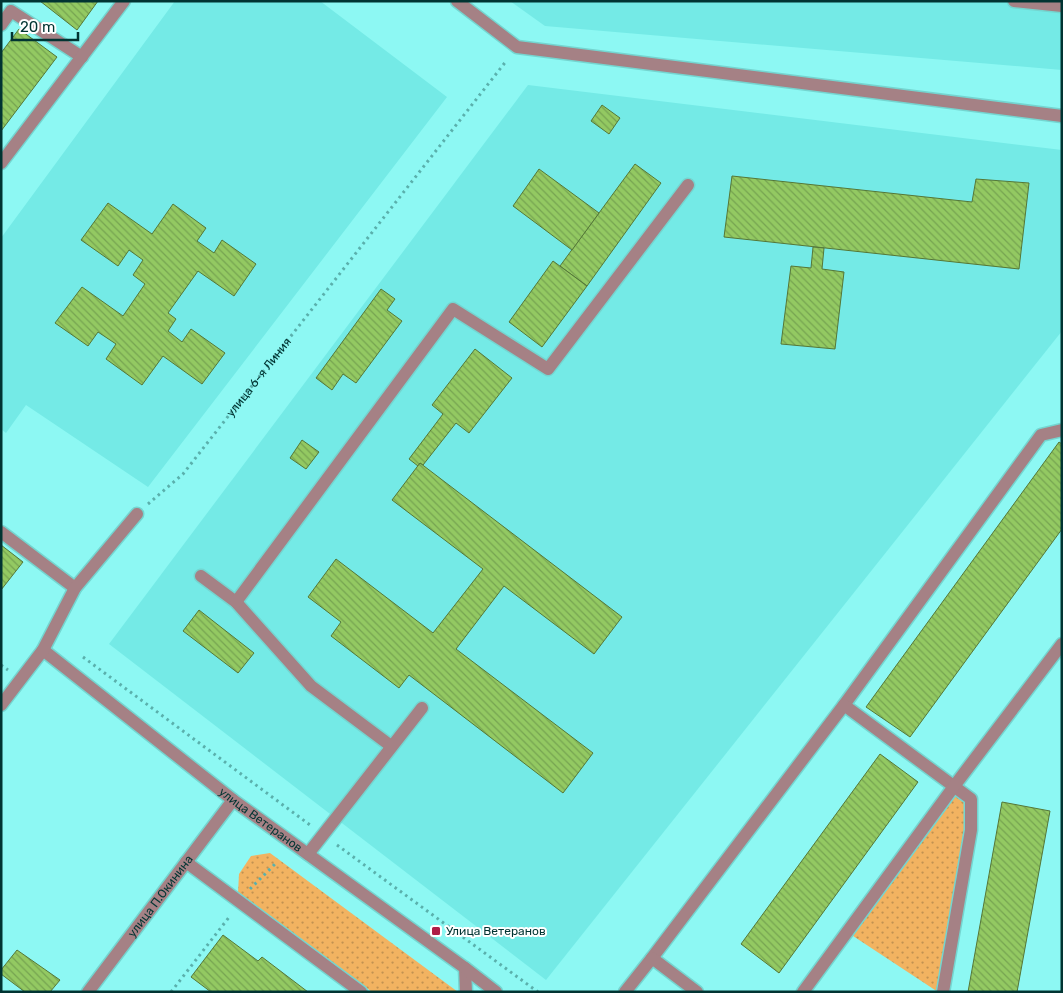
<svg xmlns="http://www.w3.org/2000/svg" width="1063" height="993" font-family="Rubik,sans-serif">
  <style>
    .built { fill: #74eae6 }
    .grass { fill: url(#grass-dots) }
    .building { fill: url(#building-back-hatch); stroke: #557737 }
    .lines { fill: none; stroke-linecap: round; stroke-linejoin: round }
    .minor-casing { stroke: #74d5d0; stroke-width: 15 }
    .path { stroke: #5ab0ac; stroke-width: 3; stroke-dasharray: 2.5 4; stroke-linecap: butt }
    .minor { stroke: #a58185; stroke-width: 12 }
    .poi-dot { fill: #af1c46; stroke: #fff; stroke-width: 2 }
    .labels { text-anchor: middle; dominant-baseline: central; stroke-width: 4; stroke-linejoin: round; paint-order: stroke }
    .street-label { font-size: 12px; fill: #013432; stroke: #fff }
    .poi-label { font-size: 12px; fill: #013432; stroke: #fff; text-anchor: start }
  </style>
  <defs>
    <pattern id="grass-dots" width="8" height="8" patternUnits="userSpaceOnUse" patternTransform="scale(1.25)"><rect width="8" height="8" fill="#f2b361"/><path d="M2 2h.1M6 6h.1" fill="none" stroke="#c29251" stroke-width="1.8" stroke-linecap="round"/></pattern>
    <pattern id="building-back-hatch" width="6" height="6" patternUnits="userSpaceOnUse" patternTransform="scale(1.25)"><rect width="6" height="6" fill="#93c962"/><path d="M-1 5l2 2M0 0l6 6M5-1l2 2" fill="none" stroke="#76a451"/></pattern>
  </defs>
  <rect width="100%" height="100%" fill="#8df8f3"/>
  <g class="built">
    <polygon points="175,1 320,1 447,97 148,487 26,405 6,433 1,429 1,238"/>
    <polygon points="510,1 1062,1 1062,70 545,26"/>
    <polygon points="528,85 1062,150 1062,331 546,980 109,644"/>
  </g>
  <g class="grass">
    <polygon points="955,785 971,799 938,992 847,932"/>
    <polygon points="270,853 458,992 372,992 238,893 239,874 251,856"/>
  </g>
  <g class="building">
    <polygon points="40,1 98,1 77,30"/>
    <polygon points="19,29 57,57 1,131 1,53"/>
    <polygon points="602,105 620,118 609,134 591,121"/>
    <polygon points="635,164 661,183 587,286 560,266"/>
    <polygon points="539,169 599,213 572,250 513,206"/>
    <polygon points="732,176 972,202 976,179 1029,183 1019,269 724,237"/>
    <polygon points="108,203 152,234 173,204 206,228 197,241 214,253 222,240 256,264 234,296 198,271 168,313 176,319 168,331 182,342 191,329 225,353 202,384 163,356 142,385 106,359 116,344 98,332 88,346 55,323 82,287 123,316 145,284 133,275 143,260 129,250 118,266 81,240"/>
    <polygon points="813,247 824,248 822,269 844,272 835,349 781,344 791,266 811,268"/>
    <polygon points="553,261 587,286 542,347 509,322"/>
    <polygon points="381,289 395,299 387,310 402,321 356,383 343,374 332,390 316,378"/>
    <polygon points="475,349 512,378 469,433 456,423 423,465 420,463 418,466 409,459 443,414 432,405"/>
    <polygon points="302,440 319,452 306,469 290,458"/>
    <polygon points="1059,442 1062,444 1062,529 910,737 866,707"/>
    <polygon points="420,463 622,617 594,654 504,586 456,649 593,753 563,793 409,675 399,688 331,636 341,622 308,597 336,559 433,633 483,569 392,500"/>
    <polygon points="1,545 23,562 1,590"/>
    <polygon points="199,610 254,653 238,673 183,631"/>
    <polygon points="880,754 918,782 779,973 741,944"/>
    <polygon points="1002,802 1050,811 1017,992 968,992"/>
    <polygon points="223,935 258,961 262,957 308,992 211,992 191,977"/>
    <polygon points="17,950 60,980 50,992 25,992 1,974 1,970"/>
  </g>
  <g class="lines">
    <g class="minor-casing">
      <g id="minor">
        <polyline points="457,1 517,47 1062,116"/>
        <polyline points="1014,1 1062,6"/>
        <polyline points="1,25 11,11 82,57"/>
        <polyline points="1,163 124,1"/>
        <polyline points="1,532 75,588"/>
        <polyline points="201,576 236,602 311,686 391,746"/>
        <polyline points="236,602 453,309 548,369 688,185"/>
        <path id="s2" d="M43,650L233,800L465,968L466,992"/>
        <polyline points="1,705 43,650 75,588 137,514"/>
        <polyline points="844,705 1041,435 1062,430"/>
        <polyline points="308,854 422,708"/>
        <polyline points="186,862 361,992"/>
        <polyline points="652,958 844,705 971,799 971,830 943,992"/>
        <polyline points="465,968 496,992"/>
        <path id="s3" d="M88,992L233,800"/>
        <polyline points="625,992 652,958 697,992"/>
        <polyline points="803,992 955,785 1062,644"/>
      </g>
    </g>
    <g class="path">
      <path id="s1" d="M148,504L183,474L507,60"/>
      <polyline points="83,657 310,825"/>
      <polyline points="1,665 8,670"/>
      <polyline points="337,845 538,992"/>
      <polyline points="250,889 277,862"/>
      <polyline points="171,992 230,916"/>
    </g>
    <use href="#minor" class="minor"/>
  </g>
  <rect class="poi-dot" x="431" y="926" width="10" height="10" rx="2.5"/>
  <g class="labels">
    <g class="street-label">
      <text stroke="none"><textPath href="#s1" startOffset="169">улица 6-я Линия</textPath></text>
      <text stroke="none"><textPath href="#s2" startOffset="276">улица Ветеранов</textPath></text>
      <text stroke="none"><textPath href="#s3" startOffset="120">улица П.Окинина</textPath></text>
    </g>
    <g class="poi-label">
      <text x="446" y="931">Улица Ветеранов</text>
    </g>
  </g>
  <rect width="1063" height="993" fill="none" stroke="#013432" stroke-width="5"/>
  <path d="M12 32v8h66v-8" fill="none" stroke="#013432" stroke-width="2.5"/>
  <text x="20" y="32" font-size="15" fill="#013432" stroke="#ffffff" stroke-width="4" paint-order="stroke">20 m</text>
</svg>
